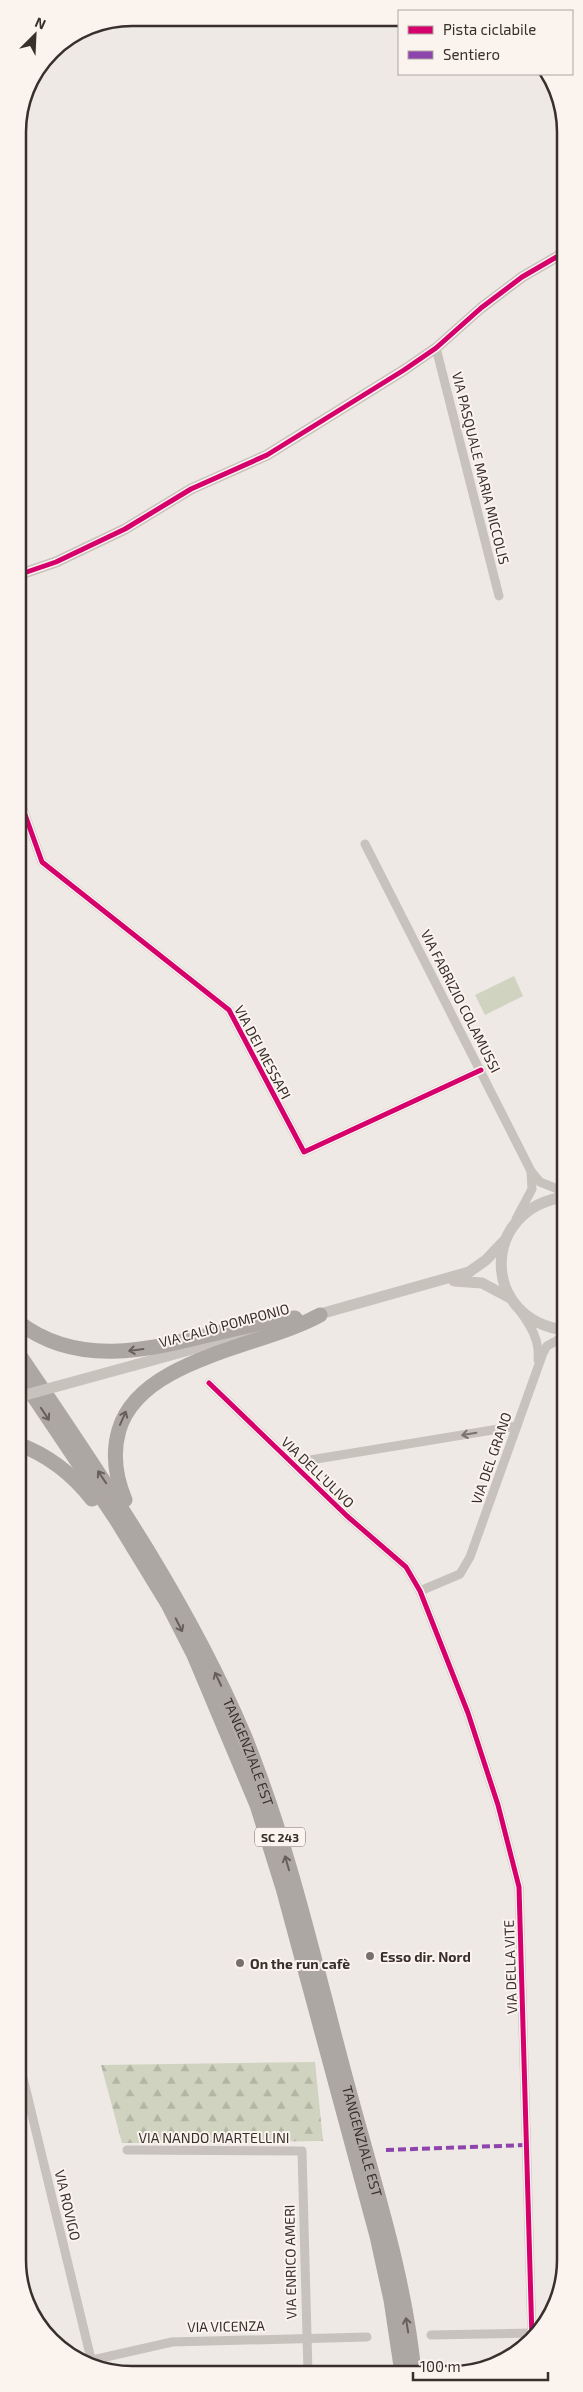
<svg xmlns="http://www.w3.org/2000/svg" width="583" height="2392" font-family="'Exo 2',sans-serif">
  <style>
    .forest { fill: url(#forest-firs) }
    .green { fill: #d0d3c0 }
    .lines { fill: none; stroke-linecap: round; stroke-linejoin: round }
    .minor { stroke: #c8c2bd; stroke-width: 9 }
    .tertiary { stroke: #c8c2bd; stroke-width: 11 }
    .trunk { stroke: #ada7a3; stroke-width: 15 }
    .tertiary-bridge { stroke: #c8c2bd; stroke-width: 11 }
    .quiet { stroke: #8e44ad; stroke-width: 4; stroke-dasharray: 8 4; stroke-linecap: butt }
    .cycleway-casing { stroke: #faf3ee; stroke-width: 8 }
    .cycleway { stroke: #d6006c; stroke-width: 5 }
    .oneway { stroke: #675f5b }
    .oneway2 { stroke: #79716d }
    .poi-dot { fill: #78706c; stroke: #faf3ee; stroke-width: 2 }
    .labels { text-anchor: middle; dominant-baseline: central; stroke-width: 4; stroke-linejoin: round; paint-order: stroke }
    .shield { fill: #faf3ee; stroke: #736a66; stroke-width: 1 }
    .shield-label { font-size: 12px; font-weight: bold; fill: #392f2b }
    .street-label { font-size: 14px; fill: #392f2b; stroke: #faf3ee }
    .poi-label { font-size: 14px; font-weight: bold; fill: #392f2b; stroke: #faf3ee; text-anchor: start }
    .rim { fill: none; stroke: #392f2b; stroke-width: 2.5 }
  </style>
  <defs>
    <pattern id="forest-firs" width="22" height="20" patternUnits="userSpaceOnUse" patternTransform="scale(1.25)"><rect width="22" height="20" fill="#d0d3c0"/><path d="M5 1l3.5 6h-7zM16 11l3.5 6h-7z" fill="#b3b5a5"/></pattern>
  </defs>
  <rect width="100%" height="100%" fill="#eee9e5"/>
  <polygon class="forest" points="315,2062 323,2141 122,2143 101,2065"/>
  <polygon class="green" points="514,976 523,996 485,1015 475,995"/>
  <g class="lines">
    <g class="minor">
      <polyline points="558,255 565,280"/>
      <polyline points="436,348 499,596"/>
      <polyline points="18,795 42,862 229,1010 304,1152 481,1070"/>
      <polyline points="365,844 531,1171 540,1182 565,1192"/>
      <polyline points="516,1219 532,1189 531,1171"/>
      <path d="M520,1311C531,1326 540,1341 538,1360"/>
      <polyline points="209,1383 347,1516 406,1567 420,1591 468,1713 498,1805 519,1887 532,2339"/>
      <polyline points="292,1463 517,1426"/>
      <polyline points="420,1591 460,1574 470,1557 543,1353 547,1346 565,1336"/>
      <polyline points="18,2057 92,2363"/>
      <polyline points="127,2150 302,2151 308,2373"/>
      <polyline points="431,2335 532,2333"/>
      <polyline points="88,2361 172,2342 367,2337"/>
    </g>
    <g class="tertiary">
      <polyline points="18,575 56,562 125,529 191,489 267,455 404,370 436,348 481,308 522,277 565,252"/>
      <path d="M565,1197C480,1208 480,1320 565,1330"/>
      <polyline points="454,1281 482,1283 510,1298"/>
      <polyline points="313,1316 469,1272 486,1260 505,1240"/>
      <polyline points="135,1365 264,1329"/>
    </g>
    <g class="trunk">
      <path d="M18,1322C101,1386 205,1326 295,1318"/>
      <path id="s1" d="M18,1353C101,1476 186,1598 244,1735C290,1848 316,1969 348,2087C373,2181 405,2276 414,2373"/>
      <polyline points="18,1373 116,1519 168,1604 194,1655 257,1805 283,1888 377,2236 391,2300 402,2373"/>
      <path d="M18,1444C48,1455 73,1475 92,1499"/>
      <path d="M125,1500C115,1476 112,1454 119,1430C140,1358 263,1347 320,1315"/>
    </g>
    <polyline class="tertiary-bridge" points="18,1397 135,1365"/>
    <polyline class="quiet" points="386,2150 527,2145"/>
    <g class="cycleway-casing">
      <g id="cycleway">
        <polyline points="18,575 56,562 125,529 191,489 267,455 404,370 436,348 481,308 522,277 565,252"/>
        <polyline points="18,795 42,862 229,1010 304,1152 481,1070"/>
        <polyline points="209,1383 347,1516 406,1567 420,1591 468,1713 498,1805 519,1887 532,2339"/>
      </g>
    </g>
    <use href="#cycleway" class="cycleway"/>
  </g>
  <defs><path id="oneway-shaft" d="M-6 0H5M1.5-3L5.5 0L1.5 3" fill="none" stroke-width="1.6" stroke-linecap="round" stroke-linejoin="round" transform="scale(1.25)"/></defs>
  <g class="oneway">
    <use href="#oneway-shaft" transform="translate(136 1350) rotate(172)"/>
    <use href="#oneway-shaft" transform="translate(45 1414) rotate(56)"/>
    <use href="#oneway-shaft" transform="translate(123 1418) rotate(-66)"/>
    <use href="#oneway-shaft" transform="translate(102 1477) rotate(-124)"/>
    <use href="#oneway-shaft" transform="translate(179 1625) rotate(63)"/>
    <use href="#oneway-shaft" transform="translate(218 1679) rotate(-115)"/>
    <use href="#oneway-shaft" transform="translate(287 1863) rotate(-106)"/>
    <use href="#oneway-shaft" transform="translate(407 2325) rotate(-99)"/>
  </g>
  <use class="oneway2" href="#oneway-shaft" transform="translate(469 1434) rotate(171)"/>
  <g class="poi-dot">
    <circle cx="370" cy="1956" r="5"/>
    <circle cx="240" cy="1963" r="5"/>
  </g>
  <g class="labels">
    <rect class="shield" x="255" y="1827.5" width="50" height="19" rx="4"/>
    <g class="shield-label">
      <text x="280" y="1837">SC 243</text>
    </g>
    <g class="street-label">
      <text transform="translate(481 468) rotate(76)">VIA PASQUALE MARIA MICCOLIS</text>
      <text transform="translate(461 1001) rotate(63)">VIA FABRIZIO COLAMUSSI</text>
      <text transform="translate(263 1052) rotate(62)">VIA DEI MESSAPI</text>
      <text transform="translate(224 1325) rotate(-15)">VIA CALIÒ POMPONIO</text>
      <text transform="translate(491 1458) rotate(-71)">VIA DEL GRANO</text>
      <text transform="translate(318 1472) rotate(44)">VIA DELL'ULIVO</text>
      <text stroke="none"><textPath href="#s1" startOffset="462">TANGENZIALE EST</textPath></text>
      <text transform="translate(510 1967) rotate(-92)">VIA DELLA VITE</text>
      <text x="214" y="2137">VIA NANDO MARTELLINI</text>
      <text stroke="none"><textPath href="#s1" startOffset="868">TANGENZIALE EST</textPath></text>
      <text transform="translate(68 2205) rotate(77)">VIA ROVIGO</text>
      <text transform="translate(290 2262) rotate(-91)">VIA ENRICO AMERI</text>
      <text transform="translate(226 2326) rotate(-1)">VIA VICENZA</text>
    </g>
    <g class="poi-label">
      <text x="380" y="1956">Esso dir. Nord</text>
      <text x="250" y="1963">On the run cafè</text>
    </g>
  </g>
  <path d="M0 0H583V2392H0ZM132 26H451A106 106 0 0 1 557 132V2260A106 106 0 0 1 451 2366H132A106 106 0 0 1 26 2260V132A106 106 0 0 1 132 26Z" fill="#faf3ee" fill-rule="evenodd"/>
  <path class="rim" d="M132 26H451A106 106 0 0 1 557 132V2260A106 106 0 0 1 451 2366H132A106 106 0 0 1 26 2260V132A106 106 0 0 1 132 26Z"/>
  <rect x="398" y="10" width="175" height="65" fill="#faf3ee" stroke="#ada5a0"/>
  <rect x="408" y="26" width="25" height="8" fill="#d6006c" stroke="#ada5a0"/>
  <text x="443" y="35" font-size="15" fill="#392f2b">Pista ciclabile</text>
  <rect x="408" y="51" width="25" height="8" fill="#8e44ad" stroke="#ada5a0"/>
  <text x="443" y="60" font-size="15" fill="#392f2b">Sentiero</text>
  <g transform="translate(35 35) rotate(24)" stroke="#faf3ee" stroke-width="4" paint-order="stroke">
  <path d="M0-4L9 19L0 12L-9 19Z" fill="#392f2b"/>
  <text y="-8" font-size="14" font-weight="bold" text-anchor="middle" fill="#392f2b">N</text>
  </g>
  <path d="M413 2372v8h135v-8" fill="none" stroke="#392f2b" stroke-width="2.5"/>
  <text x="420" y="2372" font-size="15" fill="#392f2b" stroke="#faf3ee" stroke-width="4" paint-order="stroke">100 m</text>
</svg>
